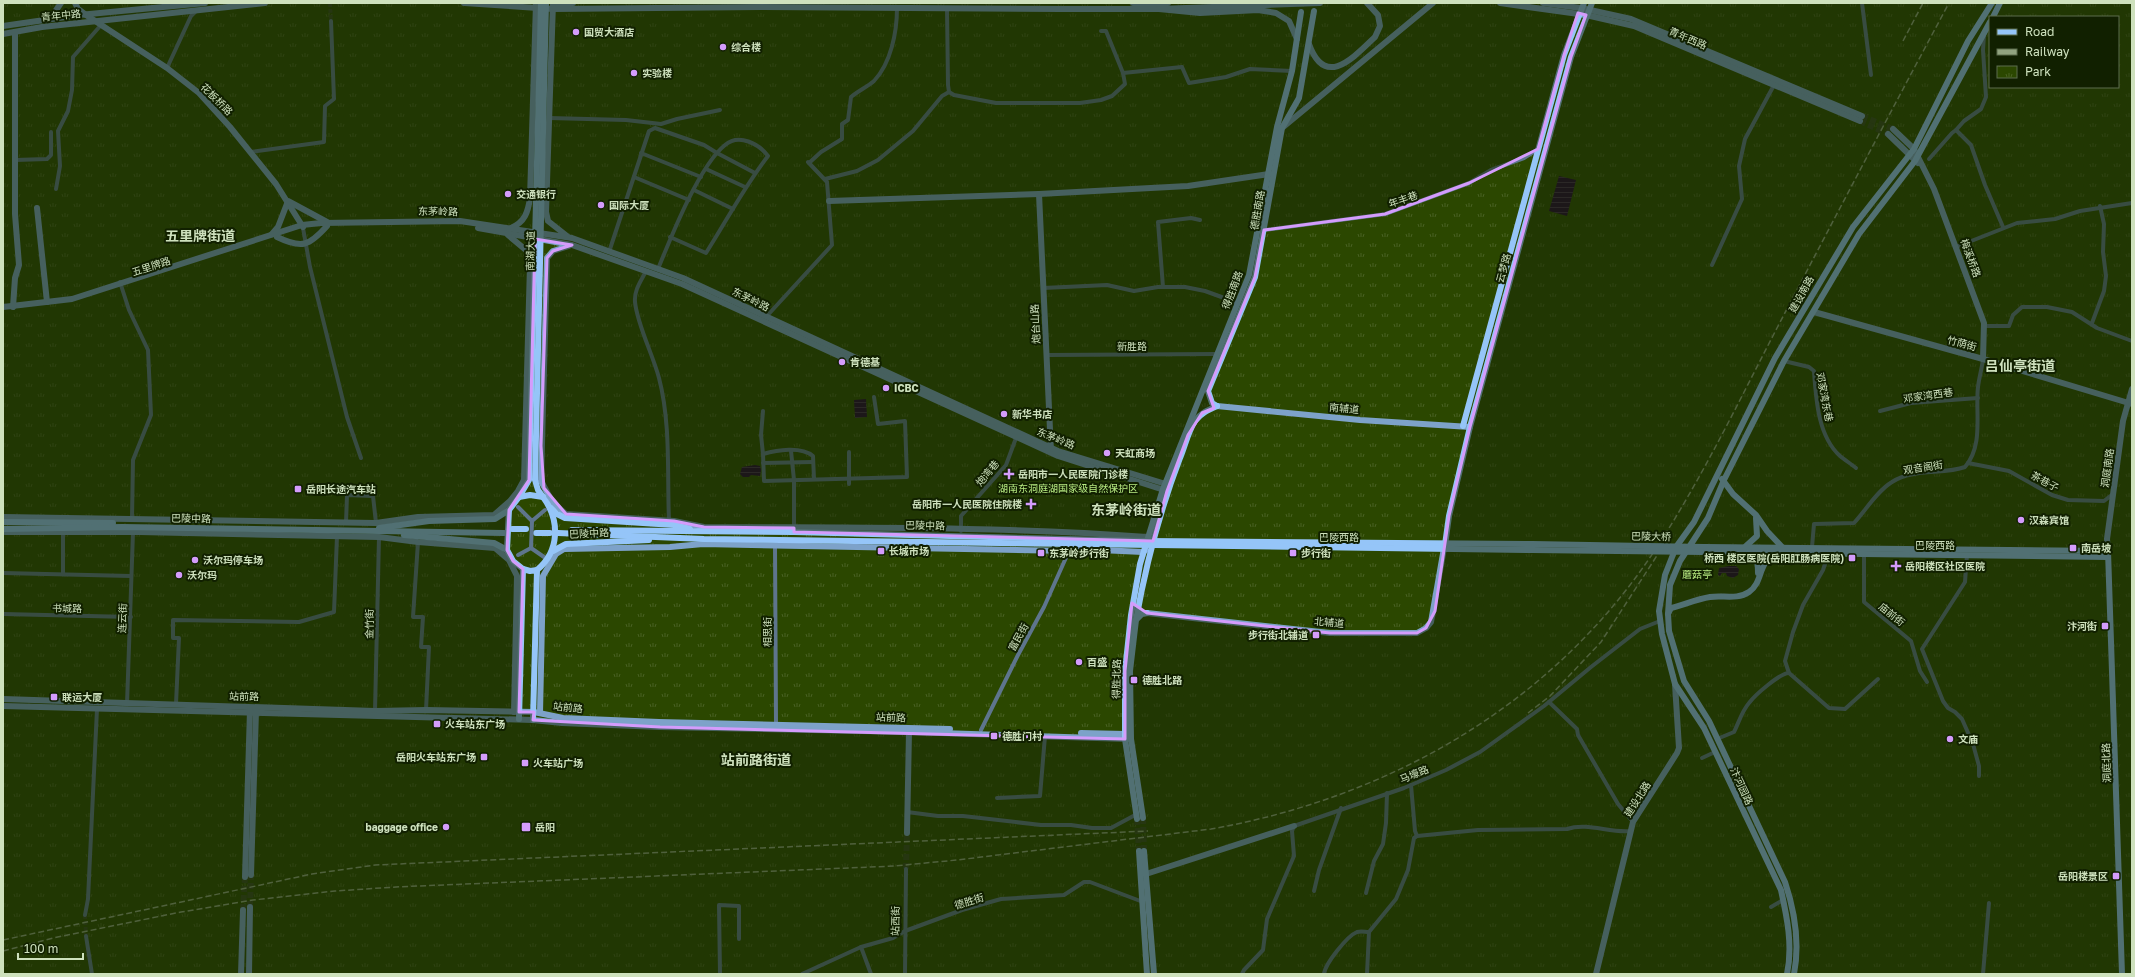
<svg xmlns="http://www.w3.org/2000/svg" width="2135" height="977" font-family="'Golos Text','Noto Sans SC',sans-serif">
  <style>
    .park { fill: url(#park-tufts); fill-rule: evenodd }
    .water { fill: url(#water-rules) }
    .lines { fill: none; stroke-linecap: round; stroke-linejoin: round }
    .street-tunnel { stroke: #354521; stroke-width: 4; stroke-dasharray: 4 2; stroke-linecap: butt }
    .secondary-tunnel { stroke: #354521; stroke-width: 6; stroke-dasharray: 6 3; stroke-linecap: butt }
    .primary-tunnel { stroke: #354521; stroke-width: 6; stroke-dasharray: 6 3; stroke-linecap: butt }
    .street { stroke: #5e758d; stroke-width: 4 }
    .secondary { stroke: #7da2c9; stroke-width: 6 }
    .primary { stroke: #95c5f8; stroke-width: 6 }
    .rail { stroke: #91a37f; stroke-width: 1.5; stroke-dasharray: 6 3; stroke-linecap: butt }
    .street-bridge { stroke: #5e758d; stroke-width: 4 }
    .secondary-bridge { stroke: #7da2c9; stroke-width: 6 }
    .primary-bridge { stroke: #95c5f8; stroke-width: 6 }
    .marked { fill: none; stroke: #d49cfc; stroke-width: 3; stroke-linejoin: round }
    .poi-dot { fill: #d49cfc; stroke: #112000; stroke-width: 1.5 }
    .labels { text-anchor: middle; dominant-baseline: central; stroke-width: 4; stroke-linejoin: round; paint-order: stroke }
    .street-label { font-size: 10px; fill: #cee1bd; stroke: #112000 }
    .poi-label { font-size: 10px; font-weight: bold; fill: #cee1bd; stroke: #112000; text-anchor: start }
    .park-label { font-size: 10px; fill: #b7ea81; stroke: #112000 }
    .district-label { font-size: 14px; font-weight: bold; fill: #cee1bd; stroke: #112000 }
  </style>
  <defs>
    <pattern id="park-tufts" width="24" height="20" patternUnits="userSpaceOnUse"><rect width="24" height="20" fill="#2b4700"/><path d="M3 7l-1-3M5 7V3M7 7l1-3M15 17l-1-3M17 17v-4M19 17l1-3" fill="none" stroke="#496123"/></pattern>
    <pattern id="water-rules" width="6" height="5" patternUnits="userSpaceOnUse"><rect width="6" height="5" fill="#210232"/><path d="M0 2.5h6" fill="none" stroke="#40274e"/></pattern>
  </defs>
  <rect width="100%" height="100%" fill="#1a2a06"/>
  <path class="park" d="M3,3H2132V974H3ZM1990,17H2118V87H1990Z"/>
  <g class="water">
    <polygon points="1559,176 1576,180 1567,216 1549,211"/>
    <polygon points="866,399 867,417 855,418 854,400"/>
    <polygon points="755,465 760,466 761,470 760,476 751,475 749,477 743,477 740,474 742,467"/>
    <polygon points="1729,566 1736,566 1739,569 1738,575 1733,578 1727,576 1726,573 1722,573 1720,576 1718,575 1719,568"/>
  </g>
  <g class="lines">
    <g class="street-tunnel">
      <polyline points="330,3 331,21"/>
      <polyline points="85,915 86,936"/>
    </g>
    <g class="secondary-tunnel">
      <polyline points="1862,116 1893,129"/>
      <polyline points="1860,121 1888,134"/>
      <polyline points="906,869 907,833"/>
      <polyline points="250,907 251,875"/>
      <polyline points="243,910 245,877"/>
    </g>
    <g class="primary-tunnel">
      <polyline points="550,530 559,530"/>
      <polyline points="1143,818 1144,851"/>
      <polyline points="1137,819 1139,851"/>
    </g>
    <g class="street">
      <polyline points="1862,3 1871,75"/>
      <polyline points="947,8 948,85 949,92 954,95 996,103 1080,103 1101,100 1112,96 1125,84 1123,73"/>
      <polyline points="1101,31 1106,31 1123,73 1182,67 1189,83 1226,77 1250,69 1292,71"/>
      <polyline points="167,68 191,16 197,10"/>
      <polyline points="549,118 626,120 661,124 677,119 720,110"/>
      <polyline points="1956,130 1964,121 1981,109 1986,97 1983,50 1984,35"/>
      <polyline points="251,152 324,142 325,106 334,99 331,21"/>
      <polyline points="641,153 701,177"/>
      <polyline points="1929,159 1952,133 1956,130 1971,145 1985,185 2003,227"/>
      <polyline points="15,160 47,159 51,155 51,132"/>
      <path d="M809,163L821,152L842,139V124L848,120L851,97C858,91 867,87 874,81C891,63 897,32 897,8"/>
      <polyline points="706,169 745,187"/>
      <polyline points="634,177 689,200"/>
      <polyline points="825,179 857,171 878,160 913,131 942,96 949,92"/>
      <polyline points="56,189 60,166 58,131 68,111 72,90 73,57 101,25"/>
      <polyline points="694,190 733,209"/>
      <polyline points="303,228 310,267 347,417 361,458"/>
      <polyline points="1264,230 1385,214 1469,183 1491,170 1524,158 1538,149"/>
      <polyline points="1956,247 2017,223 2055,219 2080,211 2132,203"/>
      <polyline points="609,252 649,131 655,128 704,145 717,153 755,173"/>
      <polyline points="1712,265 1742,199 1739,166 1745,139 1774,85"/>
      <path d="M658,269C671,237 699,166 725,145C739,133 759,144 768,156C744,187 727,220 706,253L670,237"/>
      <path d="M646,271C641,281 634,290 635,302C637,324 653,355 659,378C671,424 667,474 669,521"/>
      <polyline points="120,282 129,310 148,350 151,415 133,460 132,518"/>
      <polyline points="1163,287 1158,222 1191,218 1200,220"/>
      <polyline points="1043,288 1107,285 1134,291 1158,287 1185,287 1205,291 1238,303"/>
      <polyline points="766,317 832,245 827,182 808,162"/>
      <polyline points="2092,323 2104,291 2106,276 2103,252 2104,224 2100,206"/>
      <polyline points="1984,326 2009,326 2013,315 2022,307 2047,307 2072,312 2097,328 2132,341"/>
      <polyline points="1047,355 1217,354"/>
      <path d="M1784,361L1809,367L1814,371C1816,400 1818,436 1840,456C1845,460 1851,464 1856,468"/>
      <polyline points="763,411 761,435 763,454"/>
      <polyline points="1880,411 1911,403 1978,398"/>
      <polyline points="791,451 794,480 794,528"/>
      <polyline points="849,452 849,484"/>
      <polyline points="763,463 813,462"/>
      <polyline points="1968,463 2009,471 2052,495 2068,500 2104,501 2113,494"/>
      <path d="M814,479L813,456C801,446 777,450 763,454L764,481L907,477L905,421L878,424L874,397"/>
      <polyline points="518,507 532,521 545,510"/>
      <polyline points="346,523 347,495 373,496 376,523"/>
      <polyline points="63,531 63,574"/>
      <polyline points="961,531 961,516 1006,465 1016,438"/>
      <polyline points="418,542 413,617 423,617 421,647 429,647 426,710"/>
      <polyline points="775,545 776,724"/>
      <path d="M1812,547L1814,524L1854,523C1866,510 1877,491 1892,482C1913,468 1943,475 1965,467C1984,445 1975,412 1978,387C1979,378 1982,368 1983,359"/>
      <polyline points="518,555 531,548 544,557"/>
      <polyline points="1864,555 1864,602 1911,641 1920,671 1927,682"/>
      <polyline points="1967,555 1965,582 1922,649 1943,701 1948,708 1955,712 1962,719 1973,744 1979,766 1979,776"/>
      <polyline points="3,573 131,576"/>
      <polyline points="3,614 131,617"/>
      <polyline points="1789,673 1829,708 1845,709 1878,679"/>
      <polyline points="1549,702 1577,729 1578,735 1618,804 1633,822"/>
      <polyline points="127,704 133,532"/>
      <polyline points="176,704 179,638 173,638 173,620 299,622 334,612 337,536"/>
      <polyline points="375,711 379,537"/>
      <polyline points="981,730 1018,655 1044,607 1069,551"/>
      <path d="M1717,739L1734,732C1739,722 1742,711 1749,703C1755,695 1780,673 1789,673L1785,661L1793,632L1803,605L1823,570L1828,555"/>
      <polyline points="1702,758 1715,752"/>
      <path d="M1411,785L1415,831L1417,836L1478,830L1567,829C1587,822 1609,833 1630,831"/>
      <polyline points="997,798 1040,796 1045,736"/>
      <polyline points="907,812 938,816 963,816 1041,825 1071,825 1092,828 1111,828 1137,814"/>
      <polyline points="1314,891 1319,870 1341,808"/>
      <polyline points="1366,893 1374,861 1383,844 1386,823 1387,793"/>
      <polyline points="1771,907 1783,900"/>
      <polyline points="85,915 88,899 97,709"/>
      <polyline points="86,936 92,974"/>
      <polyline points="861,947 871,974"/>
      <polyline points="720,974 719,905 739,906 739,939"/>
      <polyline points="802,974 861,947 893,938 905,931 962,910 1001,899 1064,895 1084,882 1090,882 1143,902"/>
      <polyline points="905,974 906,869"/>
      <polyline points="1242,974 1244,970 1263,950 1267,919 1294,856 1292,831 1294,826 1404,788 1446,770 1480,752 1544,706 1591,667 1640,629 1660,621"/>
      <path d="M1324,974C1325,964 1347,936 1357,932C1361,931 1365,932 1369,932L1396,899L1408,870L1414,838L1417,836"/>
      <polyline points="1367,974 1369,932"/>
      <polyline points="1983,974 1989,903"/>
    </g>
    <g class="secondary">
      <polyline points="75,3 78,9 86,15 167,68 199,93 230,127 276,184 303,227"/>
      <polyline points="464,3 553,9 761,7 1061,9 1159,9 1200,13 1258,10 1276,13 1289,21 1297,39"/>
      <polyline points="553,3 546,212 548,221 567,236"/>
      <polyline points="556,3 573,3"/>
      <polyline points="1133,3 1168,3"/>
      <polyline points="1500,3 1586,15 1634,26 1860,121"/>
      <polyline points="1543,3 1581,8 1631,19 1862,116"/>
      <polyline points="50,19 61,3"/>
      <polyline points="3,26 79,15 205,3"/>
      <polyline points="3,34 42,27 265,3"/>
      <path d="M1309,44C1325,89 1353,58 1375,37L1380,26L1378,15L1367,3"/>
      <polyline points="1282,128 1433,3"/>
      <polyline points="1893,129 1914,149 1934,189 1984,323 1983,359"/>
      <polyline points="1888,134 1918,163"/>
      <polyline points="1039,194 1051,451"/>
      <polyline points="829,201 1039,194 1188,186 1269,174"/>
      <polyline points="37,208 47,302"/>
      <polyline points="478,228 572,245 682,284 1058,456 1167,491"/>
      <path d="M511,228C525,222 528,212 530,198L536,3"/>
      <polyline points="272,234 278,227 288,201 327,222"/>
      <path d="M277,237C302,249 309,246 327,226"/>
      <path d="M569,246L553,251L547,258L541,481L553,503L566,514L674,521L704,527C851,528 1000,526 1147,537L1151,540"/>
      <polyline points="3,307 72,299 302,225 321,223 460,221 572,238 683,278 1058,451 1169,485"/>
      <polyline points="13,307 15,278 19,265 15,214 15,32"/>
      <polyline points="1814,312 1983,359 2132,404"/>
      <polyline points="1217,406 1360,420 1470,427"/>
      <polyline points="3,517 376,523 418,517 494,515 510,501 518,491 524,480 530,265 527,251 508,235"/>
      <polyline points="5,532 139,532 379,537 418,542 495,548 509,560 517,576 514,712"/>
      <polyline points="2108,551 2107,539 2123,421 2132,389"/>
      <polyline points="1147,613 1330,633 1417,633 1426,628 1431,622 1444,548"/>
      <polyline points="3,699 375,711 426,710 534,712 563,718 659,722 950,729"/>
      <polyline points="3,706 533,720 562,723 660,727 909,732 1129,739"/>
      <polyline points="540,713 543,576 556,554 564,549 670,547 703,544 1069,551 1078,549 1143,552 1146,550"/>
      <polyline points="1081,733 1125,734"/>
      <polyline points="907,833 909,732"/>
      <polyline points="1146,874 1294,826"/>
      <polyline points="251,875 256,711"/>
      <polyline points="245,877 250,710"/>
      <polyline points="241,974 243,910"/>
      <polyline points="249,974 250,907"/>
      <polyline points="1596,974 1633,822 1677,753 1679,748 1675,684"/>
    </g>
    <g class="primary">
      <polyline points="1993,17 2000,3"/>
      <polyline points="1217,406 1212,403 1208,391 1255,277 1282,128 1299,98 1314,11"/>
      <polyline points="1463,426 1564,55 1584,3"/>
      <polyline points="1722,479 1733,494 1756,515 1767,531 1783,548"/>
      <polyline points="519,497 529,480 541,3"/>
      <polyline points="519,497 530,495 543,497"/>
      <polyline points="543,497 538,490 535,480 546,3"/>
      <polyline points="551,508 557,514 565,518 674,525 690,529"/>
      <polyline points="3,522 113,523"/>
      <polyline points="379,528 429,521 495,519 509,510"/>
      <polyline points="3,529 122,527 504,533"/>
      <polyline points="512,529 526,529"/>
      <polyline points="572,530 794,532 1146,541 1532,544"/>
      <polyline points="536,533 550,533"/>
      <polyline points="558,533 704,539 1532,550"/>
      <polyline points="404,535 494,543 507,550"/>
      <polyline points="1445,545 1449,516 1470,427 1571,57 1592,3"/>
      <polyline points="1746,546 1757,536 1756,518"/>
      <polyline points="1704,547 2108,551 2122,974"/>
      <polyline points="553,551 566,544 649,540"/>
      <polyline points="1703,552 2108,557"/>
      <path d="M1749,552C1758,557 1758,564 1758,573"/>
      <path d="M1668,614L1671,608C1683,605 1697,599 1710,597C1723,595 1737,600 1749,592C1764,582 1757,560 1777,555"/>
      <path d="M1130,626L1136,620C1146,564 1160,510 1180,458C1185,446 1188,432 1195,421C1201,413 1208,410 1217,406"/>
      <polyline points="519,719 523,569 530,571 537,570 533,720"/>
      <polyline points="1143,818 1131,739 1130,671 1136,620 1142,614 1147,613"/>
      <polyline points="1137,819 1125,739 1125,671 1131,615 1140,564 1163,489 1249,275 1277,127 1292,71 1301,12"/>
      <polyline points="1139,851 1147,974"/>
      <polyline points="1144,851 1154,974"/>
      <path d="M1787,974C1793,946 1787,917 1781,890L1704,728L1675,684L1662,634L1659,611L1665,575L1676,547L1694,522L1775,358L1853,227L1914,149L1968,41L1992,3"/>
      <path d="M1794,974C1800,943 1795,912 1785,882L1709,721L1684,681L1669,631L1668,614L1670,585L1680,561L1708,518L1724,480L1784,361L1859,234L1915,161L1990,22"/>
    </g>
    <g class="rail">
      <polyline points="1903,41 1923,3"/>
      <polyline points="1528,713 1550,696 1601,642 1658,554"/>
      <polyline points="3,940 312,874 375,865 1148,831"/>
      <path d="M3,951L53,938L181,912L253,900L335,891L396,887L894,866L957,860L1211,829C1392,797 1555,703 1657,547C1702,478 1739,401 1777,328C1834,219 1891,111 1949,3"/>
    </g>
    <polyline class="street-bridge" points="531,548 532,521"/>
    <polyline class="secondary-bridge" points="1159,9 1320,3"/>
    <g class="primary-bridge">
      <polyline points="519,497 509,510 507,550 513,561 523,569"/>
      <polyline points="1532,544 1704,547"/>
      <polyline points="1532,550 1703,552"/>
      <path d="M537,570C560,551 560,520 543,497"/>
    </g>
  </g>
  <path d="M0 0H2135V977H0ZM1578,13L1586,15L1571,57L1470,427L1449,516L1435,611L1426,628L1417,633H1330L1147,613L1132,603L1125,671V739L660,727L533,720L534,712H519L523,569L513,561L507,550L509,510L529,480L535,239L572,245L553,251L547,258L541,446L544,488L566,514L674,521L704,527L794,528V532L1153,541L1167,491L1188,435L1202,413L1214,408L1208,391L1255,277L1264,230L1385,214L1469,183L1538,149L1564,55Z" fill="#1a2a06" fill-opacity=".55" fill-rule="evenodd"/>
  <path class="marked" d="M1578,13L1586,15L1571,57L1470,427L1449,516L1435,611L1426,628L1417,633H1330L1147,613L1132,603L1125,671V739L660,727L533,720L534,712H519L523,569L513,561L507,550L509,510L529,480L535,239L572,245L553,251L547,258L541,446L544,488L566,514L674,521L704,527L794,528V532L1153,541L1167,491L1188,435L1202,413L1214,408L1208,391L1255,277L1264,230L1385,214L1469,183L1538,149L1564,55Z"/>
  <g class="poi-dot">
    <circle cx="576" cy="32" r="4"/>
    <circle cx="723" cy="47" r="4"/>
    <circle cx="634" cy="73" r="4"/>
    <circle cx="508" cy="194" r="4"/>
    <circle cx="601" cy="205" r="4"/>
    <circle cx="842" cy="362" r="4"/>
    <circle cx="886" cy="388" r="4"/>
    <circle cx="1004" cy="414" r="4"/>
    <circle cx="1107" cy="453" r="4"/>
    <path d="M1007 468h4v4h4v4h-4v4h-4v-4h-4v-4h4z"/>
    <rect x="294" y="485" width="8" height="8" rx="2"/>
    <path d="M1029 498h4v4h4v4h-4v4h-4v-4h-4v-4h4z"/>
    <circle cx="2021" cy="520" r="4"/>
    <rect x="2069" y="544" width="8" height="8" rx="2"/>
    <rect x="877" y="547" width="8" height="8" rx="2"/>
    <rect x="1037" y="549" width="8" height="8" rx="2"/>
    <rect x="1289" y="549" width="8" height="8" rx="2"/>
    <rect x="1848" y="554" width="8" height="8" rx="2"/>
    <circle cx="195" cy="560" r="4"/>
    <path d="M1894 560h4v4h4v4h-4v4h-4v-4h-4v-4h4z"/>
    <circle cx="179" cy="575" r="4"/>
    <rect x="2101" y="622" width="8" height="8" rx="2"/>
    <rect x="1312" y="631" width="8" height="8" rx="2"/>
    <circle cx="1079" cy="662" r="4"/>
    <rect x="1130" y="676" width="8" height="8" rx="2"/>
    <rect x="50" y="693" width="8" height="8" rx="2"/>
    <rect x="433" y="720" width="8" height="8" rx="2"/>
    <rect x="990" y="732" width="8" height="8" rx="2"/>
    <circle cx="1950" cy="739" r="4"/>
    <rect x="480" y="753" width="8" height="8" rx="2"/>
    <rect x="521" y="759" width="8" height="8" rx="2"/>
    <circle cx="446" cy="827" r="4"/>
    <rect x="521" y="822" width="10" height="10" rx="2"/>
    <rect x="2112" y="872" width="8" height="8" rx="2"/>
  </g>
  <g class="labels">
    <g class="street-label">
      <text transform="translate(61 15) rotate(-6)">青年中路</text>
      <text transform="translate(1688 38) rotate(23)">青年西路</text>
      <text transform="translate(217 99) rotate(45)">花板桥路</text>
      <text transform="translate(1403 199) rotate(-19)">年丰巷</text>
      <text transform="translate(1257 210) rotate(-80)">德胜南路</text>
      <text transform="translate(438 211) rotate(1)">东茅岭路</text>
      <text transform="translate(530 251) rotate(-89)">南湖大道</text>
      <text transform="translate(1971 258) rotate(70)">梅溪桥路</text>
      <text transform="translate(151 266) rotate(-18)">五里牌路</text>
      <text transform="translate(1503 268) rotate(-75)">云梦路</text>
      <text transform="translate(1232 290) rotate(-69)">得胜南路</text>
      <text transform="translate(1801 294) rotate(-61)">建设南路</text>
      <text transform="translate(751 299) rotate(26)">东茅岭路</text>
      <text transform="translate(1035 324) rotate(-93)">炮台山路</text>
      <text transform="translate(1962 343) rotate(15)">竹荫街</text>
      <text x="1132" y="346">新胜路</text>
      <text transform="translate(1928 395) rotate(-8)">邓家湾西巷</text>
      <text transform="translate(1825 397) rotate(79)">邓家湾东巷</text>
      <text transform="translate(1344 408) rotate(5)">南辅道</text>
      <text transform="translate(1056 438) rotate(22)">东茅岭路</text>
      <text transform="translate(1923 467) rotate(-9)">观音阁街</text>
      <text transform="translate(2107 468) rotate(-82)">洞庭南路</text>
      <text transform="translate(987 473) rotate(-50)">炮湾巷</text>
      <text transform="translate(2045 481) rotate(28)">茶巷子</text>
      <text transform="translate(191 518) rotate(1)">巴陵中路</text>
      <text transform="translate(925 525) rotate(1)">巴陵中路</text>
      <text transform="translate(589 533) rotate(-3)">巴陵中路</text>
      <text transform="translate(1651 536) rotate(1)">巴陵大桥</text>
      <text x="1339" y="537">巴陵西路</text>
      <text x="1935" y="545">巴陵西路</text>
      <text transform="translate(67 608) rotate(1)">书城路</text>
      <text transform="translate(1892 614) rotate(39)">庙前街</text>
      <text transform="translate(122 618) rotate(-88)">连云街</text>
      <text transform="translate(1329 622) rotate(5)">北辅道</text>
      <text transform="translate(369 624) rotate(-89)">金竹街</text>
      <text transform="translate(767 632) rotate(-90)">相思街</text>
      <text transform="translate(1018 637) rotate(-61)">富民街</text>
      <text transform="translate(1116 679) rotate(-89)">得胜北路</text>
      <text transform="translate(244 696) rotate(1)">站前路</text>
      <text transform="translate(568 707) rotate(6)">站前路</text>
      <text transform="translate(891 717) rotate(2)">站前路</text>
      <text transform="translate(2106 763) rotate(-92)">洞庭北路</text>
      <text transform="translate(1414 774) rotate(-22)">马壕路</text>
      <text transform="translate(1742 786) rotate(65)">汴河园路</text>
      <text transform="translate(1637 799) rotate(-58)">建设北路</text>
      <text transform="translate(969 901) rotate(-17)">德胜街</text>
      <text transform="translate(895 921) rotate(-89)">站西街</text>
    </g>
    <g class="poi-label">
      <text x="584" y="32">国贸大酒店</text>
      <text x="731" y="47">综合楼</text>
      <text x="642" y="73">实验楼</text>
      <text x="516" y="194">交通银行</text>
      <text x="609" y="205">国际大厦</text>
      <text x="850" y="362">肯德基</text>
      <text x="894" y="388">ICBC</text>
      <text x="1012" y="414">新华书店</text>
      <text x="1115" y="453">天虹商场</text>
      <text x="1018" y="474">岳阳市一人民医院门诊楼</text>
      <text x="306" y="489">岳阳长途汽车站</text>
      <text x="1022" y="504" text-anchor="end">岳阳市一人民医院住院楼</text>
      <text x="2029" y="520">汉森宾馆</text>
      <text x="2081" y="548">南岳坡</text>
      <text x="889" y="551">长城市场</text>
      <text x="1049" y="553">东茅岭步行街</text>
      <text x="1301" y="553">步行街</text>
      <text x="1844" y="558" text-anchor="end">桥西 楼区医院(岳阳肛肠病医院)</text>
      <text x="203" y="560">沃尔玛停车场</text>
      <text x="1905" y="566">岳阳楼区社区医院</text>
      <text x="187" y="575">沃尔玛</text>
      <text x="2097" y="626" text-anchor="end">汴河街</text>
      <text x="1308" y="635" text-anchor="end">步行街北辅道</text>
      <text x="1087" y="662">百盛</text>
      <text x="1142" y="680">德胜北路</text>
      <text x="62" y="697">联运大厦</text>
      <text x="445" y="724">火车站东广场</text>
      <text x="1002" y="736">德胜门村</text>
      <text x="1958" y="739">文庙</text>
      <text x="476" y="757" text-anchor="end">岳阳火车站东广场</text>
      <text x="533" y="763">火车站广场</text>
      <text x="438" y="827" text-anchor="end">baggage office</text>
      <text x="535" y="827">岳阳</text>
      <text x="2108" y="876" text-anchor="end">岳阳楼景区</text>
    </g>
    <g class="park-label">
      <text x="1068" y="488">湖南东洞庭湖国家级自然保护区</text>
      <text x="1697" y="574">蘑菇亭</text>
    </g>
    <g class="district-label">
      <text x="200" y="235">五里牌街道</text>
      <text x="2020" y="365">吕仙亭街道</text>
      <text x="1126" y="509">东茅岭街道</text>
      <text x="756" y="759">站前路街道</text>
    </g>
  </g>
  <rect width="2135" height="977" fill="none" stroke="#cee1bd" stroke-width="8"/>
  <rect x="1989" y="16" width="130" height="72" fill="#112000" stroke="#5d6d4c"/>
  <rect x="1997" y="29" width="20" height="6" fill="#95c5f8" stroke="#5d6d4c"/>
  <text x="2025" y="36" font-size="12" fill="#cee1bd">Road</text>
  <rect x="1997" y="49" width="20" height="6" fill="#91a37f" stroke="#5d6d4c"/>
  <text x="2025" y="56" font-size="12" fill="#cee1bd">Railway</text>
  <rect x="1997" y="66" width="20" height="12" fill="url(#park-tufts)" stroke="#5d6d4c"/>
  <text x="2025" y="76" font-size="12" fill="#cee1bd">Park</text>
  <path d="M18 953v6h65v-6" fill="none" stroke="#cee1bd" stroke-width="2"/>
  <text x="24" y="953" font-size="12" fill="#cee1bd" stroke="#112000" stroke-width="3" paint-order="stroke">100 m</text>
</svg>
